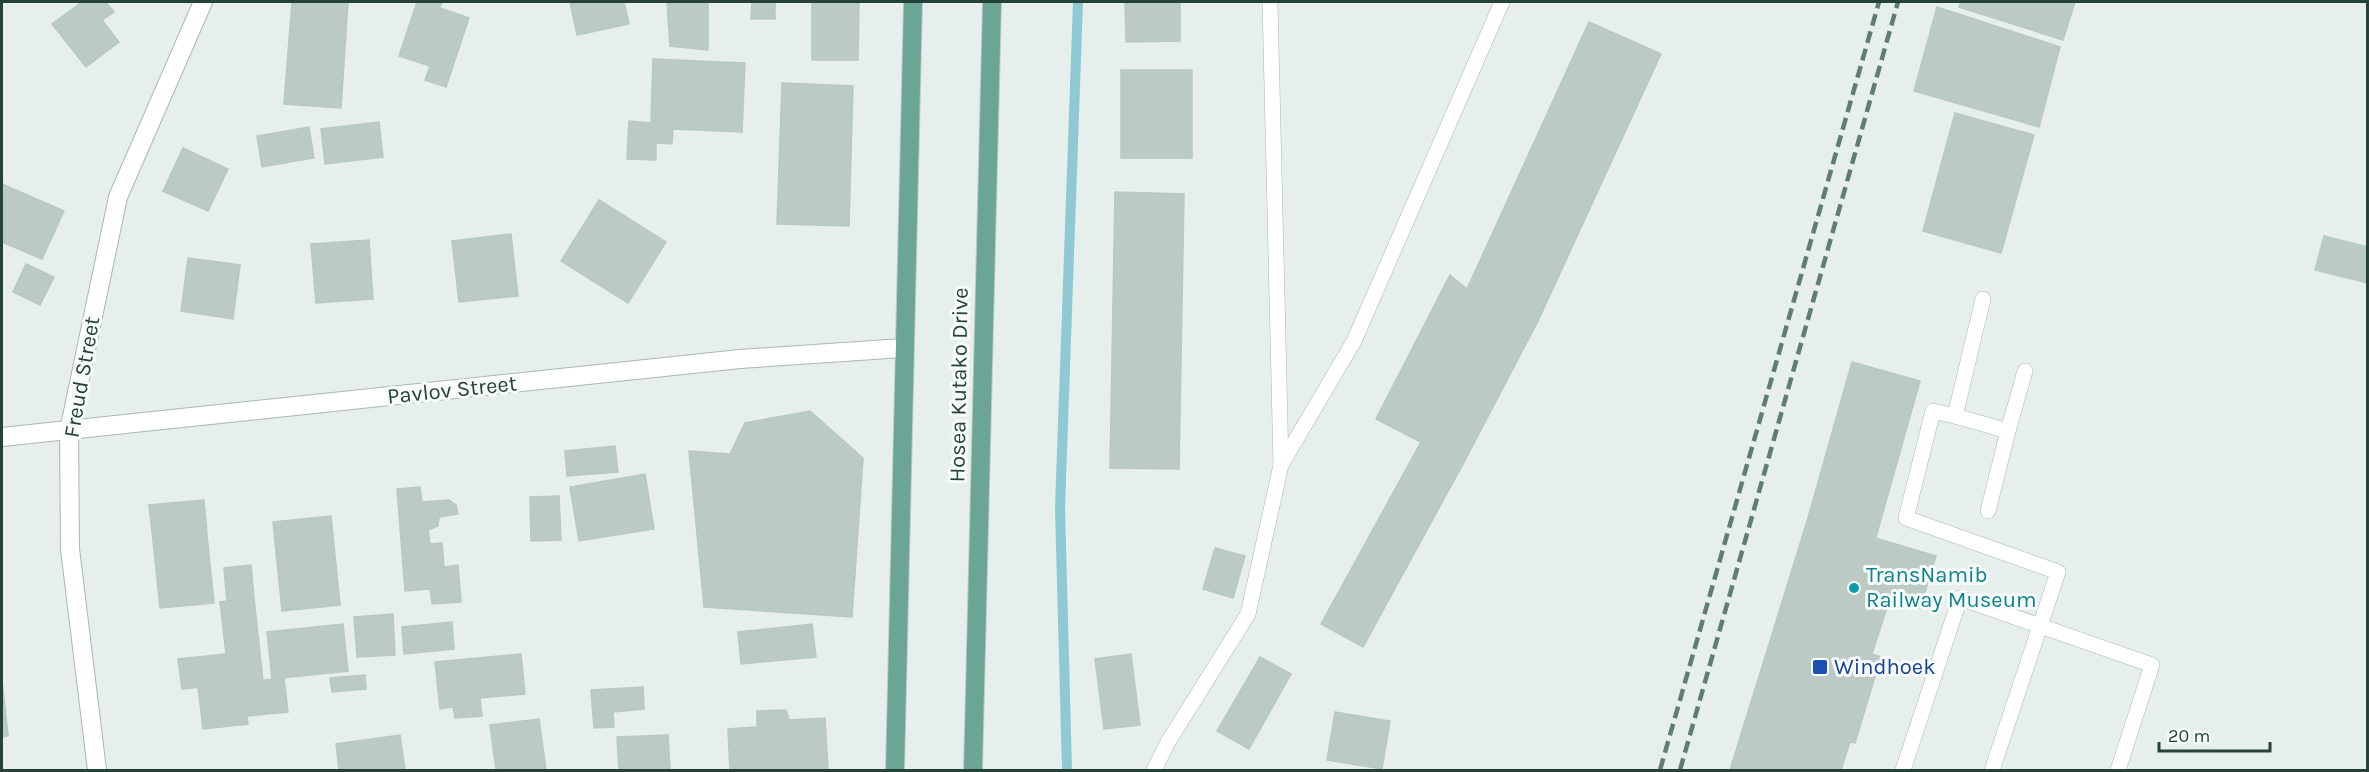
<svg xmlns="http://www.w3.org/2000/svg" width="2369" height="772" font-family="Karla,sans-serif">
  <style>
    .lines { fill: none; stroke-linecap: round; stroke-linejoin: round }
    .stream { stroke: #8ec9d4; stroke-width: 10 }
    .building { fill: #bbcac4; stroke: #b8c9c2; stroke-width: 1.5 }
    .lane-casing { stroke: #a8b8b2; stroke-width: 16 }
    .street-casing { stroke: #a8b8b2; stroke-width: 20 }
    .primary-casing { stroke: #c2cac8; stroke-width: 20 }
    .lane { stroke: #fff; stroke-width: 15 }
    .street { stroke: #fff; stroke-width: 18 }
    .primary { stroke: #6aa596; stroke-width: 18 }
    .rail { stroke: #5f7d75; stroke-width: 4.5; stroke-dasharray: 12 6; stroke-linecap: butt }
    .culture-dot { fill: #0f9aa8; stroke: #f7fbf9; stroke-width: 2 }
    .transit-dot { fill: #1a4fb4; stroke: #f7fbf9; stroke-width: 2 }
    .labels { text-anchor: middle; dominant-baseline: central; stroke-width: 6; stroke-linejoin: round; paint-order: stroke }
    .street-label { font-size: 22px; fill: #24423a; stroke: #f7fbf9 }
    .culture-label { font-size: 22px; fill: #0d838f; stroke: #f7fbf9; text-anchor: start }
    .transit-label { font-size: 22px; fill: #164399; stroke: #f7fbf9; text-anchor: start }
  </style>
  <rect width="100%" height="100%" fill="#e6efeb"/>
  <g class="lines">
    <polyline class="stream" points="1067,770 1060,508 1078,2"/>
  </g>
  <g class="building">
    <polygon points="82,2 106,2 114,12 102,20 119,42 86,67 52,24"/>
    <polygon points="292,2 348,2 341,108 284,104"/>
    <polygon points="417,2 442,2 440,8 469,18 446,87 425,80 430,66 399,56"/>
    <polygon points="570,2 624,2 629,24 577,35"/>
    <polygon points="667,2 708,2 708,50 670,46"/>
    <polygon points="752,2 775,2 775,19 751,19"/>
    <polygon points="812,2 859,2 858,60 812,60"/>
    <polygon points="1125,2 1180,2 1180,41 1126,42"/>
    <polygon points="1961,2 2075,2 2063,40 1959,7"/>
    <polygon points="1937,7 2060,47 2039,127 1914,91"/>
    <polygon points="1589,22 1661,54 1538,321 1467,289"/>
    <polygon points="653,59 745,63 742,132 673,129 672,144 656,143 656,160 627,159 629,121 651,123"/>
    <rect x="1121" y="70" width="71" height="88"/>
    <polygon points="782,83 853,86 849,226 777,224"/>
    <polygon points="1955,113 2034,135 2001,253 1923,231"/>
    <polygon points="379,122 383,157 325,164 321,129"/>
    <polygon points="309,127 314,158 262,167 257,136"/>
    <polygon points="183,148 228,169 208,211 163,191"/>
    <polygon points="2,184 64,211 42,259 2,242"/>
    <polygon points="1115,192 1184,194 1179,469 1110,468"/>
    <polygon points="599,200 666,242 628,303 561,261"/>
    <polygon points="511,234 518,296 459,302 452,241"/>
    <polygon points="2324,236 2368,247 2368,283 2315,270"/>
    <polygon points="369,240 373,299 316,303 311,244"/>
    <polygon points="188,258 240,265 233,319 181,311"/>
    <polygon points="26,264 54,277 40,305 13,292"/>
    <polygon points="1450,275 1467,289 1538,321 1463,464 1376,419"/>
    <polygon points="1852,362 1920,381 1876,537 1808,518"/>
    <polygon points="810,411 863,458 852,617 704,607 689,451 730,454 745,423"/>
    <polygon points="1421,442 1463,464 1363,647 1321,624"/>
    <polygon points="615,446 618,472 567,476 565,451"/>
    <polygon points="645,474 654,529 579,541 570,487"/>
    <polygon points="420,487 422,502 449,500 456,505 458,514 439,517 438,526 428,530 430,544 442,543 444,567 458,565 461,602 432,604 430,589 405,591 397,489"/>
    <polygon points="559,496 561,540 531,541 530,497"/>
    <polygon points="204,500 208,545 154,550 149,505"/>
    <polygon points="331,516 340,605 282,611 273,522"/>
    <polygon points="1808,518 1936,556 1920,608 1890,598 1872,654 1881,657 1855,743 1850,742 1841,770 1730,770"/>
    <polygon points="208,545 214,603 160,608 154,550"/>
    <polygon points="1215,548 1245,556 1233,598 1203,589"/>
    <polygon points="251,565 254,598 227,602 224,568"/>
    <polygon points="254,598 263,681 182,689 178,659 226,654 220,602"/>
    <polygon points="393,614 395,655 357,657 354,617"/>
    <polygon points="452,622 454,649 404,654 402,627"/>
    <polygon points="343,624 348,671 272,679 267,632"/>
    <polygon points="812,624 816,657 741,664 738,632"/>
    <polygon points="521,654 525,694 480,698 482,716 455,718 453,707 440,709 435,662"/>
    <polygon points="1131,654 1140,725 1104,729 1095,659"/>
    <polygon points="1260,657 1291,674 1249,749 1217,731"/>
    <polygon points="365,675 366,689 332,692 330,678"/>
    <polygon points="284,678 288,712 247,716 248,724 203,729 198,687"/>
    <polygon points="2,680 8,736 2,737"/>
    <polygon points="643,687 644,709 613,712 614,727 594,728 591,690"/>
    <polygon points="786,710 789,720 825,718 828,770 730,770 728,729 757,727 757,711"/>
    <polygon points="1335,712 1390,721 1382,769 1327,760"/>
    <polygon points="539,719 546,770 496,770 490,725"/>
    <polygon points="400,735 405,770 339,770 336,744"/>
    <polygon points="668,735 670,770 619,770 617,737"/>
  </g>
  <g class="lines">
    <g class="lane-casing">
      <g id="lane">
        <polyline points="1983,299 1955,416 1933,411 1906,518 2058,572 1992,770"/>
        <polyline points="1955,416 2008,431 1988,511"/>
        <polyline points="2008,431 2025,371"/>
        <polyline points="1281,465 1354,341 1502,2"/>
        <polyline points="1154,770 1168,742 1248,614 1281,465 1270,2"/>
        <polyline points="1903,770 1960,598 2152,665 2118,770"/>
      </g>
    </g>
    <g class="street-casing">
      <g id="street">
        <polyline points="2,437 740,359 903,348"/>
        <polyline points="97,770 70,549 69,431 118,197 203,2"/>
      </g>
    </g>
    <g class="primary-casing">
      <g id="primary">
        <polyline points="895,770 913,2"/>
        <polyline points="973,770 992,2"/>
      </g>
    </g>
    <use href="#lane" class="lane"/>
    <use href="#street" class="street"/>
    <use href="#primary" class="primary"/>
    <g class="rail">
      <polyline points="1660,770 1879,2"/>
      <polyline points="1680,770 1898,2"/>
    </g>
  </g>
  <circle class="culture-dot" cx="1854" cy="588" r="6"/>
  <rect class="transit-dot" x="1812" y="659" width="16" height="16" rx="3"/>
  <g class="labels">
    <g class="street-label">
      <text transform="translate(82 377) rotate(-80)">Freud Street</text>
      <text transform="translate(959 385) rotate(-89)">Hosea Kutako Drive</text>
      <text transform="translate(452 390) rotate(-6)">Pavlov Street</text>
    </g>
    <g class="culture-label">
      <text x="1866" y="575">TransNamib<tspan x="1866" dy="25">Railway Museum</tspan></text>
    </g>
    <g class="transit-label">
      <text x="1834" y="667">Windhoek</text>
    </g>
  </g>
  <rect width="2369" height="772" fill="none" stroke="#24423a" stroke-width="6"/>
  <path d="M2159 742v9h111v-9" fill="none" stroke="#24423a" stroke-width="3"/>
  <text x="2168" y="742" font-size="18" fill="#24423a" stroke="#f7fbf9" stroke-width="4.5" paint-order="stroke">20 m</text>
</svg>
